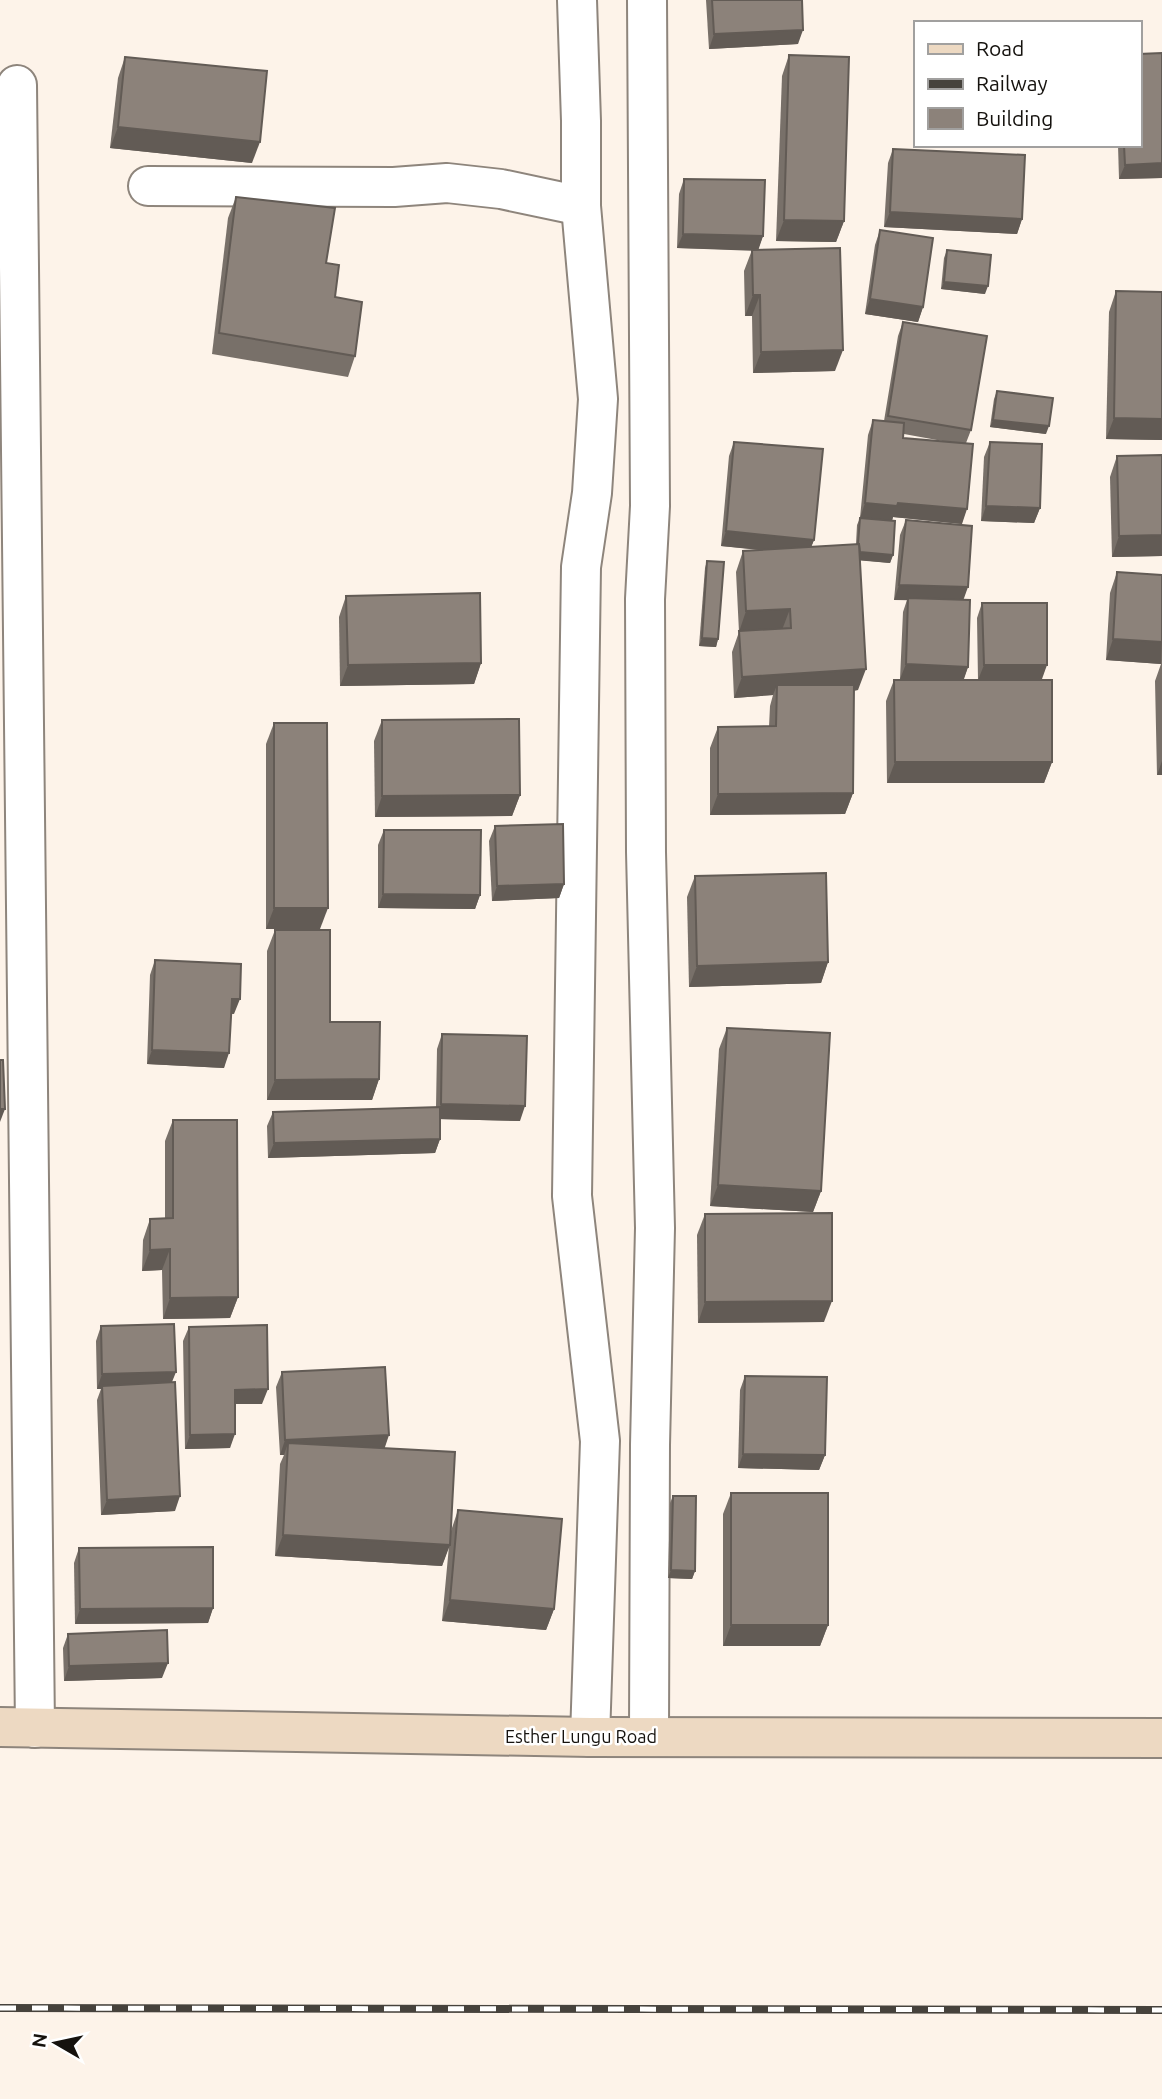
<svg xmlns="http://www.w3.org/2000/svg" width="1162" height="2099" font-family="Ubuntu,sans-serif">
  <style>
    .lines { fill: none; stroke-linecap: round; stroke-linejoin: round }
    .street-casing { stroke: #8e857c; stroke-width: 42 }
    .secondary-casing { stroke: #8e857c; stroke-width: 42 }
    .street { stroke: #fff; stroke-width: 38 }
    .secondary { stroke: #edd9c2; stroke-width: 38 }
    .rail-casing { stroke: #46423c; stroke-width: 8 }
    .rail { stroke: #fff; stroke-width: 5; stroke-dasharray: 16; stroke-linecap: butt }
    .wall { fill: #787069; fill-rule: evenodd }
    .shaded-wall { fill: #625b55 }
    .building { fill: #8c827a; stroke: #625b55; stroke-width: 2 }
    .labels { text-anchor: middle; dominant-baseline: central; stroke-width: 5; stroke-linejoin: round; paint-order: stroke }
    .street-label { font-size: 18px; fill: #15120e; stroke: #fff }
  </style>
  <rect width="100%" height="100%" fill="#fdf3e9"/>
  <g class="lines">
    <g class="street-casing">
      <g id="street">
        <polyline points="577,0 581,121 581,206 598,399 592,493 581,567 572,1196 600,1441 590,1737"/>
        <polyline points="647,0 650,506 645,599 646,852 655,1228 650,1445 649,1736"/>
        <polyline points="17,85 35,1728"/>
        <polyline points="148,186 394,187 447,183 501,189 581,206"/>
      </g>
    </g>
    <g class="secondary-casing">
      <polyline id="secondary" points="0,1727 590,1737 1162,1738"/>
    </g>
    <use href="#street" class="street"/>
    <use href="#secondary" class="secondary"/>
    <g class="rail-casing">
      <polyline id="rail" points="0,2008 1162,2010"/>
    </g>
    <use href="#rail" class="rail"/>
  </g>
  <g class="wall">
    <polygon points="706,0 802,0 798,44 709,49"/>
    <polygon points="789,55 844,221 836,242 776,241 782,76"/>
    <polygon points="125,57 252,163 110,148 118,78"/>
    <polygon points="1118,145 1139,145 1162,178 1119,179"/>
    <polygon points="893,149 1022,219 1017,234 884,227 888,163"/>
    <polygon points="684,179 763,236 758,249 835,371 753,373 752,316 745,316 744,271 752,250 677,248 679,194"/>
    <polygon points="236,197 335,297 355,356 348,377 212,354 228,218"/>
    <polygon points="880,230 923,307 918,322 865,314 875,245"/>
    <polygon points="947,250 985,294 941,289 944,258"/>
    <polygon points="1116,291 1162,292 1162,440 1106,439 1109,312"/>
    <path d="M903,322L971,430L966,443L962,524L893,517L892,520L893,555L890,563L860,560L858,690L854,691L853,793L845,814L710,815V748L718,727H769L770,706L773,695L734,698L732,652L739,632L736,572L743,551L764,550L721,546L729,456L734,442L814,540L811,547L856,544L857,525L860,518L868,435L873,420L884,421L898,336ZM904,434L948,442L903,438Z"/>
    <polygon points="997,391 1046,434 990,427 994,399"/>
    <polygon points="990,442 1040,508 1034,523 981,521 984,457"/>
    <polygon points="1162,455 1162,556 1112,557 1110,477 1117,456"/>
    <polygon points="906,520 963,600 968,667 963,680 978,680 977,618 982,603 1042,679 1052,762 1044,783 887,783 886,701 894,680 921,680 900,679 903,612 907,600 894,600 900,535"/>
    <polygon points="707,561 718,639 716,647 699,646 705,568"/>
    <polygon points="1117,572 1162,575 1162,775 1157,775 1155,681 1161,664 1106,660 1110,593"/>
    <polygon points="346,596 481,663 474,684 340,686 339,617"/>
    <polygon points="382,720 520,795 512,816 375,817 374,741"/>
    <polygon points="274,723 320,929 266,929 266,744"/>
    <polygon points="495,826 564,884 559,898 492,901 489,841"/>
    <polygon points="384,830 480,895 475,909 378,908 378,845"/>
    <polygon points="695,876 828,962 821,983 689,987 687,897"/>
    <polygon points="275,930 330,1022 379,1079 372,1100 267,1100 267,951"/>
    <polygon points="155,960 234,1014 231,1014 224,1068 147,1064 150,975"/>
    <polygon points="727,1028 821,1191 813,1212 710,1206 719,1049"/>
    <polygon points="442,1034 520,1121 440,1119 440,1139 435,1153 268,1158 267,1126 273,1112 436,1107 437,1049"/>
    <polygon points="173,1120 238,1297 230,1318 163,1319 162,1270 142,1271 143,1240 150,1219 165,1219 165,1141"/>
    <polygon points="705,1214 824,1322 698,1323 697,1235"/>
    <polygon points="101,1326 172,1382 175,1511 101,1515 97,1400 101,1389 97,1389 96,1341"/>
    <polygon points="189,1327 262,1404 235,1404 230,1448 185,1449 183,1341"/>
    <polygon points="282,1372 385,1448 451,1531 458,1510 554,1609 546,1630 442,1621 449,1546 442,1566 275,1556 280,1464 284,1455 280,1455 276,1387"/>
    <polygon points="745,1376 825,1455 819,1470 738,1468 740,1390"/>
    <polygon points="731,1493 828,1625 820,1646 723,1646 723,1514"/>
    <polygon points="673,1496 695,1571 692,1579 668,1578 670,1503"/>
    <polygon points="79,1548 213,1608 208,1623 75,1624 74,1563"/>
    <polygon points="68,1634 162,1678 64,1681 63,1648"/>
  </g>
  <g class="shaded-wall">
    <polygon points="803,30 798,44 709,49 714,34"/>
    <polygon points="118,127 260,142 252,163 110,148"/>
    <polygon points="1162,163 1162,178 1119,179 1125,165"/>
    <polygon points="890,212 1022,219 1017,234 884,227"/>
    <polygon points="784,220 844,221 836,242 776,241"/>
    <polygon points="683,234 763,236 758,251 677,248"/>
    <polygon points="944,282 988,286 985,294 941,289"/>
    <polygon points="753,295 760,295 752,316 745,316"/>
    <polygon points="870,299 923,307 918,322 865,314"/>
    <polygon points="843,350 835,371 753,373 761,352"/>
    <polygon points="1114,418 1162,419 1162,440 1106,439"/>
    <polygon points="993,420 1049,426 1046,434 990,427"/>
    <polygon points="865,503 898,503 967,509 962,524 893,517 892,521 860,518"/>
    <polygon points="986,506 1040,508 1034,523 981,521"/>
    <polygon points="726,531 814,540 808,555 721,546"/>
    <polygon points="1162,535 1162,556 1112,557 1119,536"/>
    <polygon points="857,552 893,555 890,563 855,560"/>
    <polygon points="899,585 968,587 963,601 894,600"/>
    <polygon points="790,609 782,630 739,632 746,611"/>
    <polygon points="702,638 718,639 716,647 699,646"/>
    <polygon points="1113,639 1162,642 1161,664 1106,660"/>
    <polygon points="481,663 474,684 340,686 348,665"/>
    <polygon points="906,664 968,667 963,682 900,679"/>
    <polygon points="984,665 1047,665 1042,679 978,680"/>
    <polygon points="866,669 858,690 777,695 777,685 773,695 734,698 742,677"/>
    <polygon points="1162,761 1162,775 1157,775"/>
    <polygon points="895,762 1052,762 1044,783 887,783"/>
    <polygon points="853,793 845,814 710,815 718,794"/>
    <polygon points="520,795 512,816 375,817 382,796"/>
    <polygon points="564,884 559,898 492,901 497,886"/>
    <polygon points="383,894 480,895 475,909 378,908"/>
    <polygon points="274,908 328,908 320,929 266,929"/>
    <polygon points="828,962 821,983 689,987 697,966"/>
    <polygon points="232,999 240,999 234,1014 226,1013"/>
    <polygon points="152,1050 229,1053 224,1068 147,1064"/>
    <polygon points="379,1079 372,1100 267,1100 275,1080"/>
    <polygon points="441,1104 525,1106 520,1121 436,1119"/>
    <polygon points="0,1109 5,1109 0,1122"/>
    <polygon points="440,1139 435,1153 268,1158 274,1143"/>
    <polygon points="718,1185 821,1191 813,1212 710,1206"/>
    <polygon points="170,1249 162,1270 142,1271 150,1250"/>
    <polygon points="238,1297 230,1318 163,1319 170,1298"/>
    <polygon points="832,1301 824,1322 698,1323 705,1302"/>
    <polygon points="176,1372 170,1387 102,1386 101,1389 97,1389 102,1374"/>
    <polygon points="268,1389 262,1404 229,1404 235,1390"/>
    <polygon points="235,1434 230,1448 185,1449 190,1435"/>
    <polygon points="389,1435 384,1450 288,1443 284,1455 280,1455 285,1440"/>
    <polygon points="743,1454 825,1455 819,1470 738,1468"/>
    <polygon points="180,1496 175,1511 101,1515 107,1500"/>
    <polygon points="283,1535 450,1545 442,1566 275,1556"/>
    <polygon points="671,1570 695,1571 692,1579 668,1578"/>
    <polygon points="450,1600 554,1609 546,1630 442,1621"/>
    <polygon points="213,1608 208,1623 75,1624 80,1609"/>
    <polygon points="731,1625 828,1625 820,1646 723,1646"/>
    <polygon points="168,1663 162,1678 64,1681 69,1666"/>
  </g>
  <g class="building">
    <polygon points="712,0 802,0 803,30 714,34"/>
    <polygon points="1162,53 1162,163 1125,165 1124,145 1139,145 1139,54"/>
    <polygon points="789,55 849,57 844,221 784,220"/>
    <polygon points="125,57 267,71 260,142 118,127"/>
    <polygon points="893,149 1025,155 1022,219 890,212"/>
    <polygon points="684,179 765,180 763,236 683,234"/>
    <polygon points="236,197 335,208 326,263 339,265 335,297 362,302 355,356 219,333"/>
    <polygon points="880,230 933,238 923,307 870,299"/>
    <polygon points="840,248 843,350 761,352 760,295 753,295 752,250"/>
    <polygon points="947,250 991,255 988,286 944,282"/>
    <polygon points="1116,291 1162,292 1162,419 1114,418"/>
    <polygon points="903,322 987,336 971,430 888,416"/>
    <polygon points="997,391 1053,398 1049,426 993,420"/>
    <polygon points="873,420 904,423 903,438 973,444 967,509 898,503 897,506 865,503"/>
    <polygon points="734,442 823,449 814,540 726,531"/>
    <polygon points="990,442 1042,444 1040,508 986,506"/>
    <polygon points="1162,455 1162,535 1119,536 1117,456"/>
    <polygon points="860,518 895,521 893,555 860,552 859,544 858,544"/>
    <polygon points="906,520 972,526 968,587 899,585"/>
    <polygon points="859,544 866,669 742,677 739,631 791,628 790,609 746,611 743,551"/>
    <polygon points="707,561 724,562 718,639 702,638"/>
    <polygon points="1117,572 1162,575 1162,642 1113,639"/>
    <polygon points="480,593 481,663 348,665 346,596"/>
    <polygon points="908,598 970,600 968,667 906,664"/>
    <polygon points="982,603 1047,603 1047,665 984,665"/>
    <polygon points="894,680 1052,680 1052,762 895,762"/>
    <polygon points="777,685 854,685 853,793 718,794 718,727 776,726"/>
    <polygon points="519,719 520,795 382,796 382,720"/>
    <polygon points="274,723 327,723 328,908 274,908"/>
    <polygon points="563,824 564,884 497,886 495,826"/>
    <polygon points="384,830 481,830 480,895 383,894"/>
    <polygon points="826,873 828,962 697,966 695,876"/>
    <polygon points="275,930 330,930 330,1022 380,1022 379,1079 275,1080"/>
    <polygon points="155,960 241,964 240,999 232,999 229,1053 152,1050"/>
    <polygon points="727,1028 830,1033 821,1191 718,1185"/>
    <polygon points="442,1034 527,1036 525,1106 441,1104"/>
    <polygon points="0,1060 3,1060 5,1109 0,1109"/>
    <polygon points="440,1107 440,1139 274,1143 273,1112"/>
    <polygon points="173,1120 237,1120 238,1297 170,1298 170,1249 150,1250 150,1219 173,1218"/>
    <polygon points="832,1213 832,1301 705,1302 705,1214"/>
    <polygon points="174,1324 176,1372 102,1374 101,1326"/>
    <polygon points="267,1325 268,1389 235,1390 235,1434 190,1435 189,1327"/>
    <polygon points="385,1367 389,1435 285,1440 282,1372"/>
    <polygon points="745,1376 827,1377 825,1455 743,1454"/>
    <polygon points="175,1382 180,1496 107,1500 102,1386"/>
    <polygon points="288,1443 455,1452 450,1545 283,1535"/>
    <rect x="731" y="1493" width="97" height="132"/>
    <polygon points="673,1496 696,1496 695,1571 671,1570"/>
    <polygon points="458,1510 562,1519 554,1609 450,1600"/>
    <polygon points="213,1547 213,1608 80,1609 79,1548"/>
    <polygon points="167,1630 168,1663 69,1666 68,1634"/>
  </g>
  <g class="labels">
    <g class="street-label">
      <text x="581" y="1736">Esther Lungu Road</text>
    </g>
  </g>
  <rect x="914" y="21" width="228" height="126" fill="#ffffff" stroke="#a1a09f" stroke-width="2"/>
  <rect x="928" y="44" width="35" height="10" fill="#edd9c2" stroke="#a1a09f" stroke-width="2"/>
  <text x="976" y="56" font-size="21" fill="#15120e">Road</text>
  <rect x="928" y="79" width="35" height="10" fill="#46423c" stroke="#a1a09f" stroke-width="2"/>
  <text x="976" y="91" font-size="21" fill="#15120e">Railway</text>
  <rect x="928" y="108" width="35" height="21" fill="#8c827a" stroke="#a1a09f" stroke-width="2"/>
  <text x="976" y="126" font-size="21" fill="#15120e">Building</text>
  <g transform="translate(56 2043) rotate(279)" stroke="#ffffff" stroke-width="5" paint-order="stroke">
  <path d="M0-5L12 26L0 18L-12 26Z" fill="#15120e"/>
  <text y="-10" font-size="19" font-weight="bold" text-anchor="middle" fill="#15120e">N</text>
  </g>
</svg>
